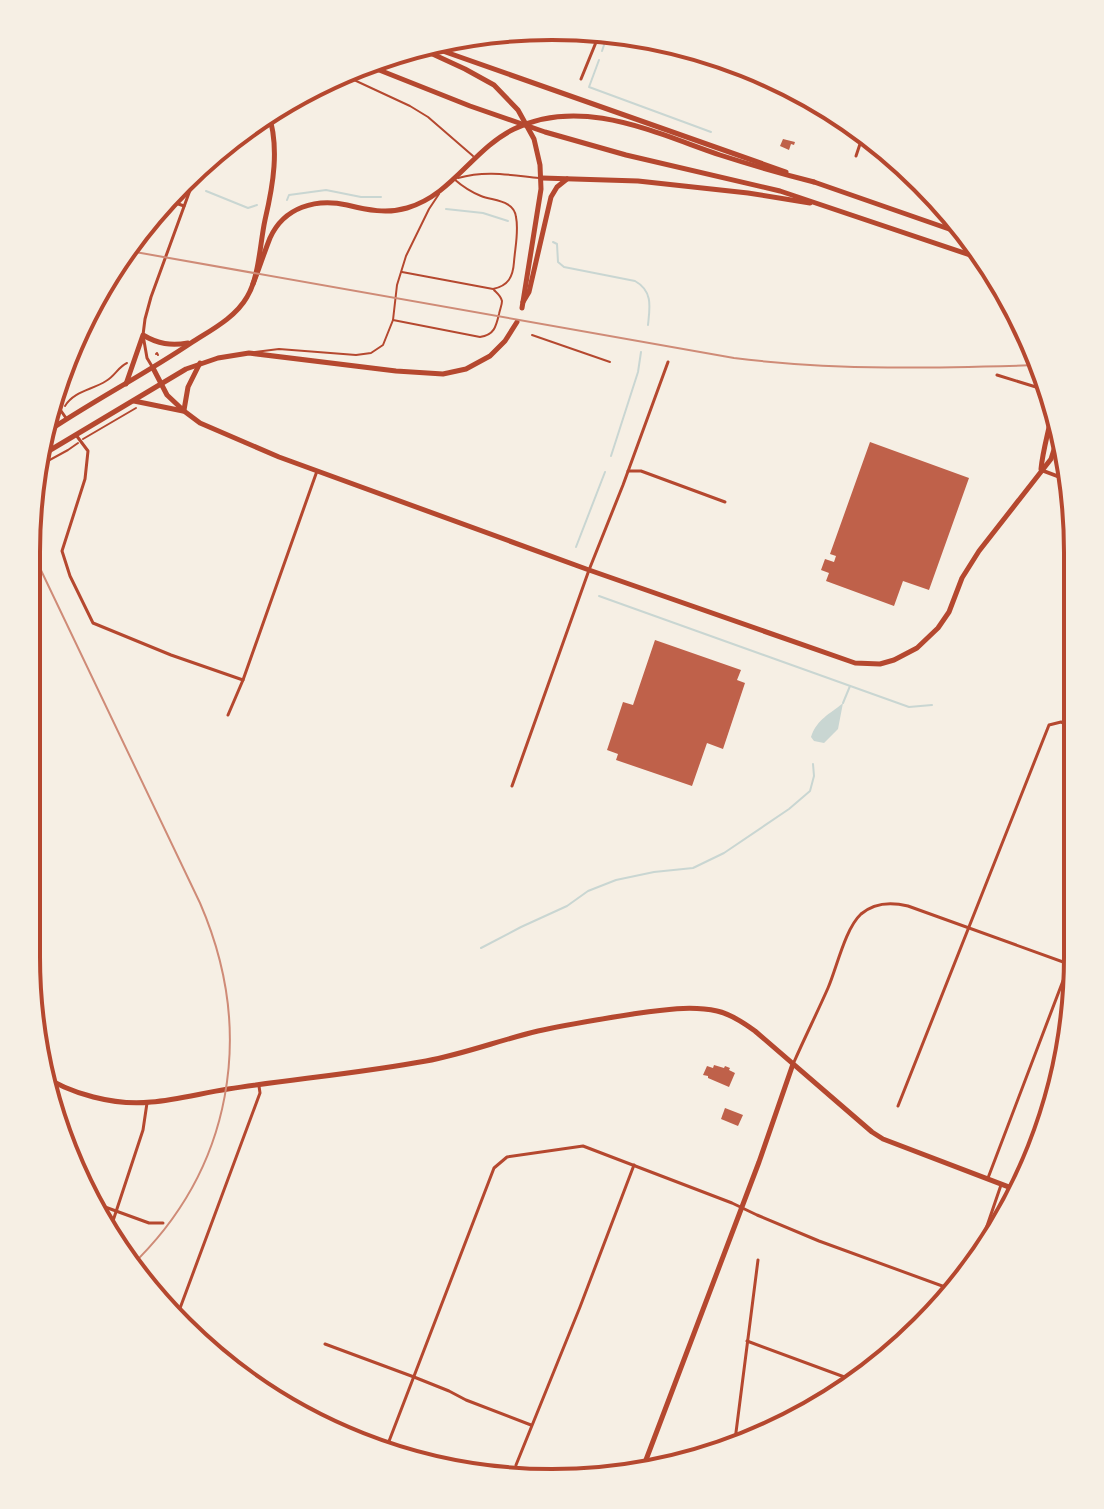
<svg xmlns="http://www.w3.org/2000/svg" width="1104" height="1509" font-family="Signika,sans-serif">
  <style>
    .water { fill: #c9d6d2 }
    .lines { fill: none; stroke-linecap: round; stroke-linejoin: round }
    .stream { stroke: #c9d6d2; stroke-width: 2 }
    .building { fill: #bf614a }
    .path { stroke: #b5482f; stroke-width: 2 }
    .service { stroke: #b5482f; stroke-width: 2 }
    .minor { stroke: #b5482f; stroke-width: 3 }
    .tertiary { stroke: #b5482f; stroke-width: 4 }
    .secondary { stroke: #b5482f; stroke-width: 5 }
    .primary { stroke: #b5482f; stroke-width: 5 }
    .rail { stroke: #cf8b77; stroke-width: 2 }
    .rim { fill: none; stroke: #b5482f; stroke-width: 4 }
  </style>
  <rect width="100%" height="100%" fill="#f6efe4"/>
  <path class="water" d="M843,703L838,729L824,743L814,741L811,737C817,719 830,714 843,703Z"/>
  <g class="lines">
    <g class="stream">
      <polyline points="602,51 609,30"/>
      <polyline points="599,60 589,87 711,132"/>
      <polyline points="206,191 248,208 257,205"/>
      <polyline points="287,200 289,195 326,190 361,197 381,197"/>
      <polyline points="446,209 483,213 508,221"/>
      <path d="M553,242L557,244L558,262L564,267L635,281C653,291 650,307 648,325"/>
      <polyline points="611,456 638,372 641,352"/>
      <polyline points="576,547 605,472"/>
      <polyline points="599,596 909,707 932,705"/>
      <polyline points="843,703 850,686"/>
      <polyline points="481,948 521,927 567,906 588,891 616,880 654,872 693,868 724,853 789,809 810,791 814,776 813,764"/>
    </g>
  </g>
  <g class="building">
    <polygon points="783,139 795,142 794,145 791,144 789,150 780,146"/>
    <polygon points="870,442 969,478 929,590 903,581 894,606 826,581 829,573 821,570 825,559 834,562 836,556 830,554"/>
    <polygon points="655,640 741,670 737,680 745,683 723,749 707,743 692,786 616,760 618,754 607,750 623,702 633,705"/>
    <polygon points="714,1065 724,1068 725,1066 730,1068 729,1070 735,1073 729,1087 708,1078 708,1076 703,1075 707,1066 713,1068"/>
    <polygon points="725,1108 743,1115 738,1126 721,1119"/>
  </g>
  <g class="lines">
    <g class="path">
      <polyline points="156,354 157,353 158,355"/>
      <path d="M65,406C74,391 92,390 106,381C115,376 118,367 127,363"/>
      <polyline points="44,418 56,411"/>
      <polyline points="83,439 136,408"/>
      <polyline points="35,468 68,450 78,443"/>
    </g>
    <g class="service">
      <polyline points="339,73 410,106 428,117 473,156"/>
      <path d="M458,178C486,170 510,175 539,178"/>
      <path d="M402,272L493,289C508,286 513,277 514,262C515,248 519,231 516,217C514,200 494,201 481,196C471,192 462,186 454,179"/>
      <path d="M393,320L480,337C494,335 496,327 499,314C500,309 502,305 502,301C501,296 497,293 494,290"/>
      <polyline points="532,335 610,362"/>
      <polyline points="255,352 279,349 356,355 371,353 383,345 393,320 397,285 406,256 429,209 439,194"/>
    </g>
    <g class="minor">
      <polyline points="581,79 601,30"/>
      <polyline points="856,156 864,132"/>
      <polyline points="170,201 184,206"/>
      <polyline points="153,368 147,358 143,335 145,319 151,297 197,171"/>
      <polyline points="997,375 1049,391"/>
      <polyline points="52,398 66,418"/>
      <polyline points="76,435 88,451 85,479 62,551 70,576 93,623 171,655 243,680"/>
      <polyline points="628,471 641,471 725,502"/>
      <polyline points="228,715 243,680 317,471"/>
      <polyline points="512,786 589,570 623,485 668,362"/>
      <polyline points="1071,965 1077,950"/>
      <path d="M794,1062C805,1037 817,1013 828,988C837,967 845,929 861,914C875,902 892,902 908,906L1077,967"/>
      <polyline points="898,1106 1049,725 1061,722 1075,728"/>
      <polyline points="988,1178 1069,965"/>
      <polyline points="94,1203 149,1223 163,1223"/>
      <polyline points="108,1236 143,1130 147,1103"/>
      <polyline points="974,1264 1001,1185"/>
      <polyline points="176,1319 260,1093 259,1086"/>
      <polyline points="747,1341 858,1382"/>
      <polyline points="325,1344 414,1377 449,1391 466,1400 531,1425"/>
      <polyline points="734,1448 758,1260"/>
      <polyline points="386,1449 494,1168 507,1157 583,1146 732,1203 757,1215 819,1241 956,1291"/>
      <polyline points="516,1465 580,1307 634,1165"/>
    </g>
    <polyline class="tertiary" points="1041,470 1073,482"/>
    <g class="secondary">
      <polyline points="413,45 465,69 494,85 518,110 534,139 540,165 541,189 522,308"/>
      <polyline points="153,368 167,395 184,411 200,423 279,457 589,570 855,663 880,664 894,660 917,648 938,628 949,612 962,578 979,551 1051,459 1060,431"/>
      <path d="M126,384L143,335C158,344 171,346 188,343"/>
      <polyline points="134,401 183,411"/>
      <polyline points="184,410 188,387 200,363"/>
      <path d="M41,436C89,403 142,376 191,343C211,330 235,318 247,297C259,278 260,243 265,220C273,186 280,147 268,112"/>
      <polyline points="37,458 186,369 218,358 249,353 396,371 443,374 466,369 490,356 505,341 517,322"/>
      <path d="M1041,469C1043,448 1050,428 1053,406"/>
      <path d="M41,1074C69,1094 116,1106 151,1102C177,1100 202,1093 228,1089C294,1079 361,1073 426,1061C464,1054 500,1040 538,1031C569,1024 601,1019 633,1014C660,1010 691,1005 717,1011C731,1014 744,1023 755,1031L872,1132L883,1139L1022,1192"/>
      <polyline points="641,1473 759,1162 793,1064"/>
    </g>
    <g class="primary">
      <polyline points="420,43 786,172"/>
      <polyline points="364,64 470,106 545,132 626,155 780,191 985,260"/>
      <polyline points="542,178 638,181 748,193 810,203"/>
      <polyline points="814,182 972,237"/>
      <path d="M253,284C259,269 264,253 270,238C284,207 316,198 347,205C367,210 387,214 407,208C452,195 473,149 514,129C582,96 655,133 720,155C751,165 782,174 814,182"/>
      <polyline points="523,302 529,292 551,197 557,187 567,179"/>
    </g>
    <g class="rail">
      <path d="M124,250L734,358C837,371 939,368 1042,365"/>
      <path d="M27,541L200,903C256,1032 233,1169 130,1267"/>
    </g>
  </g>
  <path d="M0 0H1104V1509H0ZM552 40H552A512 512 0 0 1 1064 552V957A512 512 0 0 1 552 1469H552A512 512 0 0 1 40 957V552A512 512 0 0 1 552 40Z" fill="#f6efe4" fill-rule="evenodd"/>
  <path class="rim" d="M552 40H552A512 512 0 0 1 1064 552V957A512 512 0 0 1 552 1469H552A512 512 0 0 1 40 957V552A512 512 0 0 1 552 40Z"/>
</svg>
